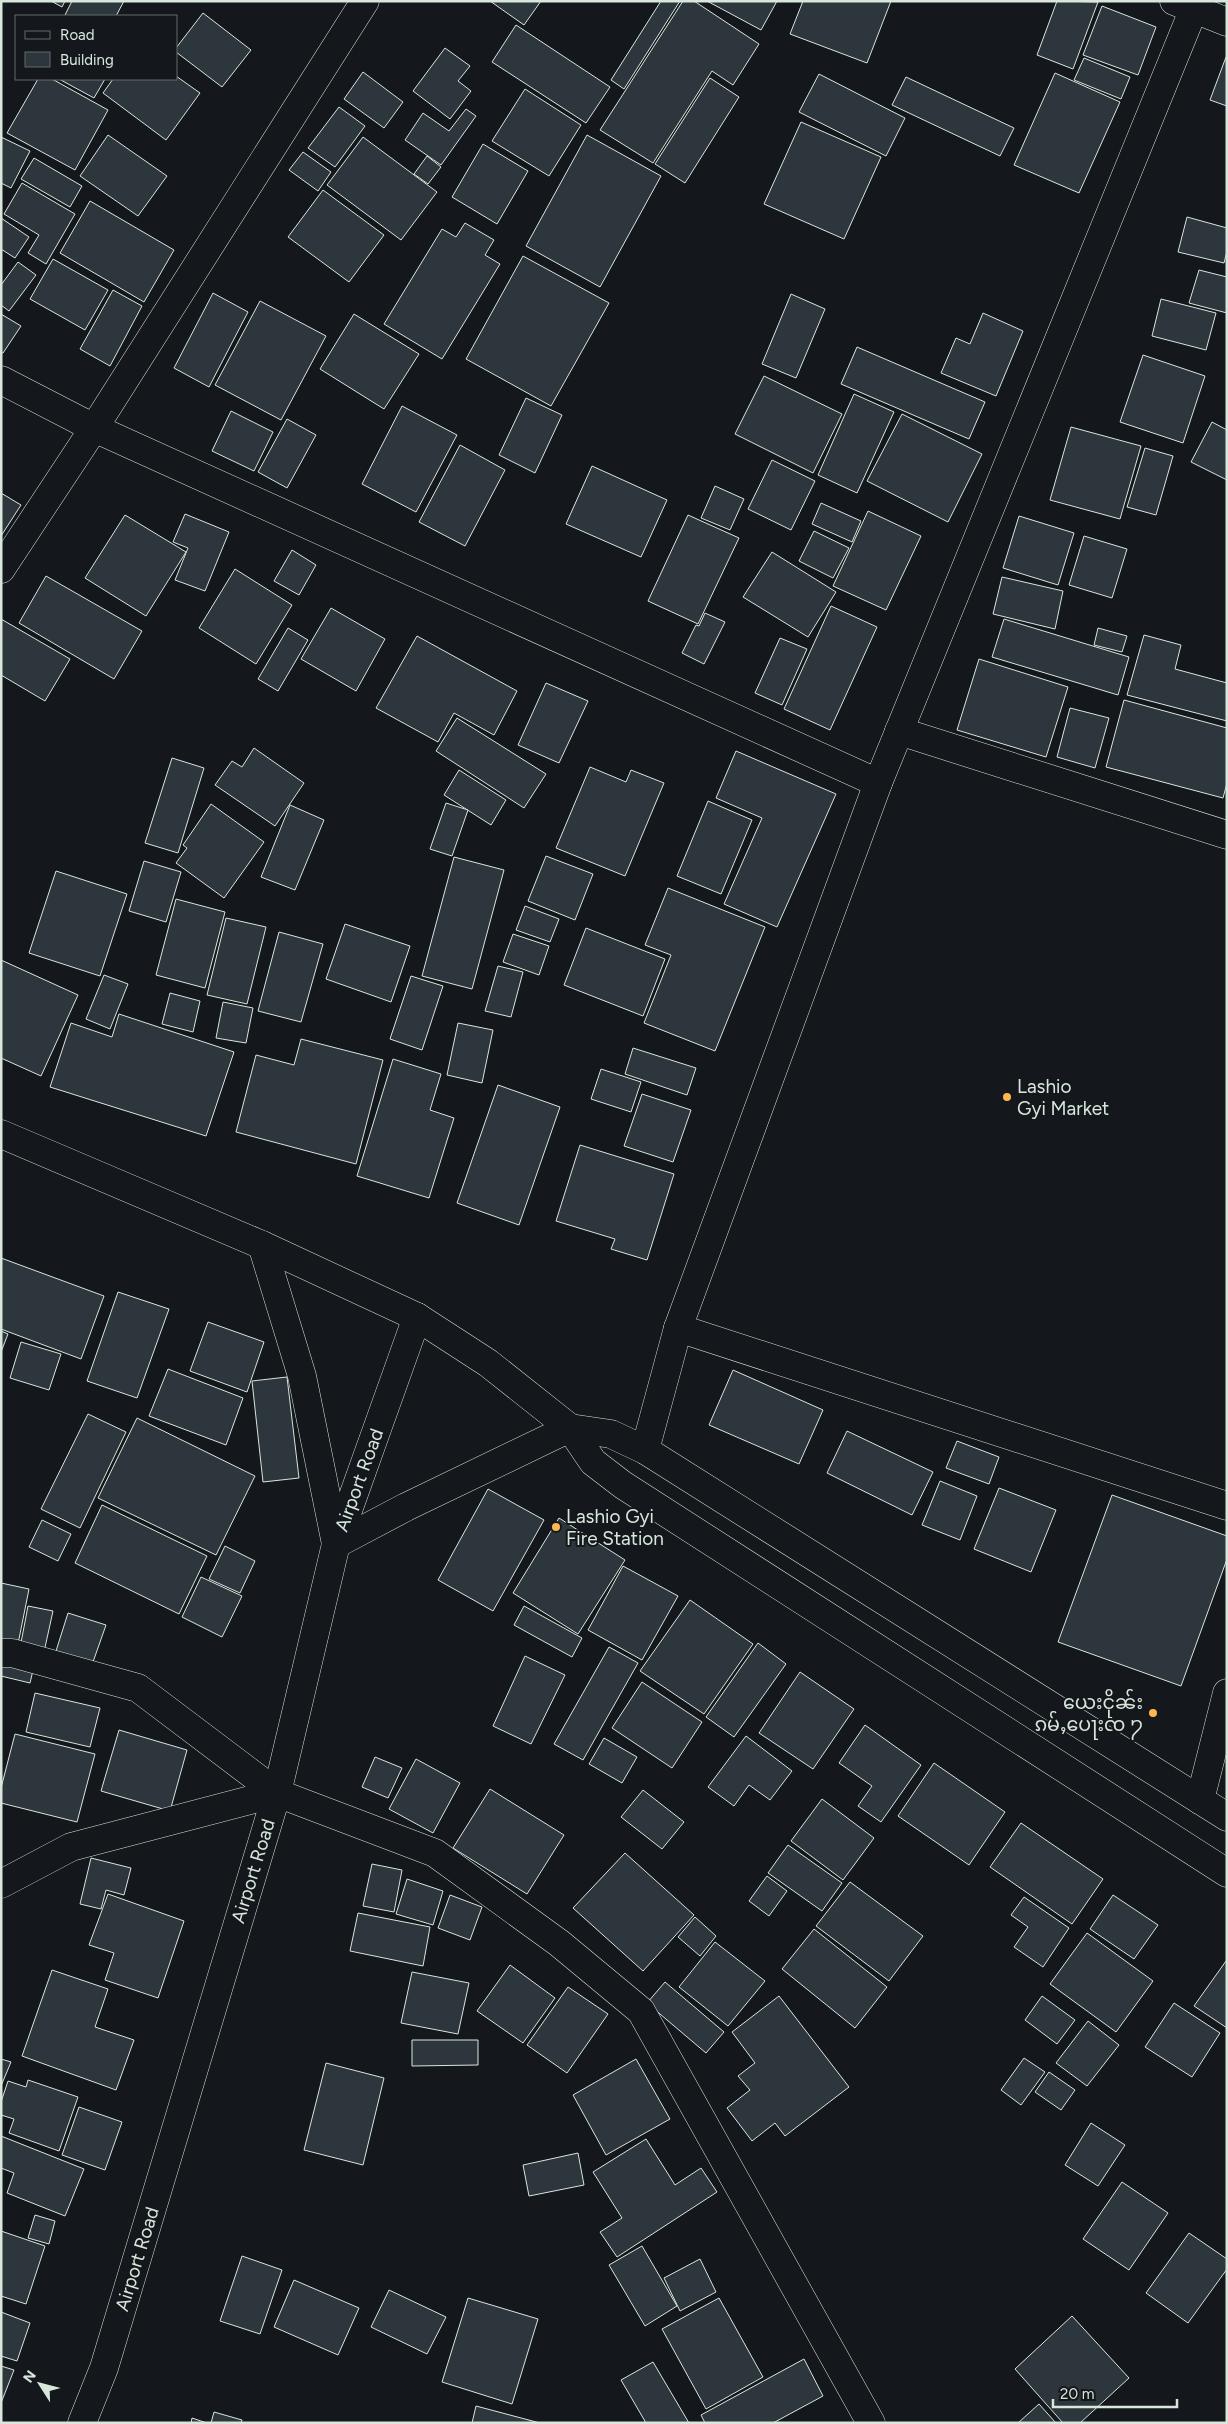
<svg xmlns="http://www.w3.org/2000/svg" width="1228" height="2424" font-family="Figtree,'Noto Sans Myanmar',sans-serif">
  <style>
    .building { fill: #2c363c; stroke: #d8e6dc }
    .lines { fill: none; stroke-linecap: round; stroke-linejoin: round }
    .minor-casing { stroke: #d8e6dc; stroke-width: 29 }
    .major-casing { stroke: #d8e6dc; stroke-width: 29 }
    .minor { stroke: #14181c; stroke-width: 28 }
    .major { stroke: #14181c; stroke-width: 28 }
    .poi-dot { fill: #ffb74d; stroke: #14181c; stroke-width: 2 }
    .labels { text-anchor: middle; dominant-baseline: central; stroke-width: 4; stroke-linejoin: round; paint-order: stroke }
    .poi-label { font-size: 19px; fill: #d8e6dc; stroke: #14181c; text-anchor: start }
    .street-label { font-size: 19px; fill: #d8e6dc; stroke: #14181c }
  </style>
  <rect width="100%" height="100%" fill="#14181c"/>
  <g class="building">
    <polygon points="51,1 65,1 62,7"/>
    <polygon points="72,1 124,1 116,16 68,16 65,15"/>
    <polygon points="490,1 541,1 524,25"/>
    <polygon points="661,1 680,1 624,89 611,80"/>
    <polygon points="683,1 694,1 759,44 733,85 712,71 653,163 600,130"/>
    <polygon points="707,1 777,1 761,30"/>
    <polygon points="803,1 891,1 867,63 790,34"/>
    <polygon points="1057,1 1098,2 1073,69 1037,55"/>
    <polygon points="1102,6 1156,27 1138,75 1083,55"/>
    <polygon points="203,13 251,50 222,87 176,52 176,48"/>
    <polygon points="516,25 610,87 586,123 492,62"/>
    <polygon points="445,48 470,66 458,81 471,91 450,119 413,91"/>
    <polygon points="1226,57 1227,58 1227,106 1210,100"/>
    <polygon points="1084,58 1130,77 1121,99 1074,80"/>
    <polygon points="363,72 403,102 384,128 344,99"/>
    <polygon points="1055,73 1120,102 1079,193 1014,165"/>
    <polygon points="819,74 905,118 886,156 799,112"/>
    <polygon points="176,76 200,93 166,140 103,93 113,79 176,79"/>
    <polygon points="906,77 1014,128 1000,156 892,105"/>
    <polygon points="710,78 739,97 685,183 655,164"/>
    <polygon points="38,79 52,79 108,110 75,170 7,133"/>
    <polygon points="59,79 105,79 94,98"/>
    <polygon points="525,89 581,125 549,176 492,141"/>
    <polygon points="339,107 365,126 335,167 308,148"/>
    <polygon points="466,109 476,116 441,165 405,140 423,113 449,131"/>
    <polygon points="801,122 881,157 844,239 764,204"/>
    <polygon points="108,135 167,176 138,216 80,176"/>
    <polygon points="587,135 661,176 600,287 526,246"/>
    <polygon points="1,137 30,151 11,188 1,183"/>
    <polygon points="363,137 437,192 401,240 327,185"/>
    <polygon points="483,144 528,171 497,224 452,197"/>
    <polygon points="303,152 331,172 318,191 289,170"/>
    <polygon points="427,156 441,167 428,184 414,174"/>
    <polygon points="34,158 82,186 70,207 21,179"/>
    <polygon points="22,183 75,214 46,264 28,253 39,235 4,214"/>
    <polygon points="323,190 384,235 349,282 288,237"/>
    <polygon points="90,201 174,250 144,302 60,253"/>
    <polygon points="1187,217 1227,228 1227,251 1224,263 1178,252"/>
    <polygon points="1,218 29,237 15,258 1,249"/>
    <polygon points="465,223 494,240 485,255 500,264 442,359 384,324 442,229 456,237"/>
    <polygon points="523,256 609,303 551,406 466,359"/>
    <polygon points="53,259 108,290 85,330 30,299"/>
    <polygon points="18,262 36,275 9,311 1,305 1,285"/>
    <polygon points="1199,270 1227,277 1227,313 1189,303"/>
    <polygon points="113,290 142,306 110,366 80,349"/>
    <polygon points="213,293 248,312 209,387 174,368"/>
    <polygon points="791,294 825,309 796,378 762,364"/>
    <polygon points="1161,299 1216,313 1206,350 1152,336"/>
    <polygon points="260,301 326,336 281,420 215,385"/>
    <polygon points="983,313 1023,331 996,396 941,373 956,338 970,344"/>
    <polygon points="1,314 21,326 3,353 1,353"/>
    <polygon points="354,314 419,354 384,409 320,369"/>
    <polygon points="857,347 985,402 969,439 841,384"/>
    <polygon points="1143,355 1205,376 1183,443 1120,422"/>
    <polygon points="764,376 842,414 813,473 735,434"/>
    <polygon points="854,394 894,412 857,493 818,475"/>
    <polygon points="526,398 562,415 535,473 499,455"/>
    <polygon points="402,406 457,435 416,512 362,484"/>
    <polygon points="231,411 273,432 254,471 212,451"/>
    <polygon points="902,414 982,454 948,522 867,481"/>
    <polygon points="287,419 316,435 287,488 258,472"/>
    <polygon points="1212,422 1227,430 1227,480 1191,462"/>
    <polygon points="1071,427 1141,446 1120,519 1050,500"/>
    <polygon points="460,445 505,470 465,546 419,522"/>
    <polygon points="1145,448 1173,456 1156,515 1127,507"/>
    <polygon points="772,460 815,481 791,530 748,509"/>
    <polygon points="592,466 667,500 641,557 566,524"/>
    <polygon points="715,486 744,499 730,530 701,518"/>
    <polygon points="1,493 21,505 1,536"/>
    <polygon points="821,503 861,521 852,542 812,524"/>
    <polygon points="868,511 921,536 886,610 833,586"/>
    <polygon points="185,514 229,532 205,591 175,580 188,548 173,542"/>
    <polygon points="125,515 186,552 146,616 85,578"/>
    <polygon points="688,515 739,538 698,624 648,601"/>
    <polygon points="1019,516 1074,533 1058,585 1003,568"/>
    <polygon points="814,531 849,548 833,578 799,561"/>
    <polygon points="1084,536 1127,549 1112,598 1069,585"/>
    <polygon points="292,550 316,565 299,595 274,581"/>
    <polygon points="772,552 836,592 808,637 743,597"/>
    <polygon points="235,569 292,605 256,664 199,628"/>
    <polygon points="46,576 142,631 114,679 19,623"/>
    <polygon points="1002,577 1063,591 1055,629 993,614"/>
    <polygon points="831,606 877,627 830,730 784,709"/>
    <polygon points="331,608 385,639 356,691 301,659"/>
    <polygon points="705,613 725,622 704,664 682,653 696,625 699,626"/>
    <polygon points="1,619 70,659 45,701 1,675"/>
    <polygon points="1004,619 1129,657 1118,695 992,657"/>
    <polygon points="288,628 308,640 278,691 258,679"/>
    <polygon points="1098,628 1127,636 1122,652 1094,645"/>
    <polygon points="1144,635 1181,645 1175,669 1227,683 1227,721 1127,695"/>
    <polygon points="417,636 517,691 494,735 454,713 438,742 376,708"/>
    <polygon points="780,638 807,649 782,705 755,693"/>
    <polygon points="979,659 1068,687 1046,757 957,730"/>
    <polygon points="546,683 588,701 559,763 518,745"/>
    <polygon points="1124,700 1227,728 1227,783 1223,798 1106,767"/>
    <polygon points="1070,708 1109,718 1095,768 1057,757"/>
    <polygon points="457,718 546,774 524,808 436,751"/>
    <polygon points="254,748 304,783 275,826 215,785 232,761 242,767"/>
    <polygon points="736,751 836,794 777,927 724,904 762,818 716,798"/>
    <polygon points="172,758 204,768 178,853 145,843"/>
    <polygon points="590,767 626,782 631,770 664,783 625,876 556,848"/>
    <polygon points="459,770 506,800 491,825 444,795"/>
    <polygon points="708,801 752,820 721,894 677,876"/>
    <polygon points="446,803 468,810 452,856 430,849"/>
    <polygon points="211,804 264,842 224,898 176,863 187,848 183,845"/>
    <polygon points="290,805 324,820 295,890 261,877"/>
    <polygon points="546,856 593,874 575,920 528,901"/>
    <polygon points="454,857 504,870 472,989 422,976"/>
    <polygon points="144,861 181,872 166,922 129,911"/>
    <polygon points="56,871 127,894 100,976 29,953"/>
    <polygon points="668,888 765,927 715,1051 644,1023 671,955 645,945"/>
    <polygon points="176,899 225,912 205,988 156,975"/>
    <polygon points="525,906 559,919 550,942 516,930"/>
    <polygon points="226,918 266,927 247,1004 207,995"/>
    <polygon points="345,924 410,946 391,1002 326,979"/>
    <polygon points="586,928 665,959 643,1016 564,985"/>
    <polygon points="279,932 323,944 301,1022 258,1011"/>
    <polygon points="513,934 549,946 539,975 503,962"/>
    <polygon points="1,960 78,995 41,1076 1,1058"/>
    <polygon points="498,966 523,972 511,1017 485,1011"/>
    <polygon points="104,975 128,984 110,1029 86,1019"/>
    <polygon points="411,976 443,986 422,1050 390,1039"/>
    <polygon points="170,993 200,1001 193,1032 162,1024"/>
    <polygon points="223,1002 253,1008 246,1043 216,1038"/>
    <polygon points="119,1014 234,1052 206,1136 50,1087 71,1023 112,1037"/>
    <polygon points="458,1023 493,1030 482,1083 447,1075"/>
    <polygon points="301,1039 383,1060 356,1164 236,1132 256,1055 294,1065"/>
    <polygon points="633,1048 696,1068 687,1095 625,1074"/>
    <polygon points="393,1059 441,1074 430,1110 454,1118 429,1198 357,1176"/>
    <polygon points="601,1069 641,1082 631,1112 591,1099"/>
    <polygon points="498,1085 560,1107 519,1225 457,1203"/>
    <polygon points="642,1094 691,1110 673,1162 624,1146"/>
    <polygon points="580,1145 674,1174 647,1260 611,1249 615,1239 556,1221"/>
    <polygon points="1,1258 104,1296 81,1359 1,1329"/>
    <polygon points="118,1292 169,1309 137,1398 87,1381"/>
    <polygon points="208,1322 264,1342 247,1392 190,1371"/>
    <polygon points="1,1331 8,1334 1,1352"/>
    <polygon points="21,1342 61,1354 49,1390 10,1378"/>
    <polygon points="168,1369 243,1398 226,1445 149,1416"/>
    <polygon points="733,1370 823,1410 799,1464 709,1425"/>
    <polygon points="287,1377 299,1478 263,1482 252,1381"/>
    <polygon points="88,1414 126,1432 80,1528 41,1509"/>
    <polygon points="137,1418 255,1476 216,1555 98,1498"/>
    <polygon points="847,1431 933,1472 912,1515 827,1473"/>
    <polygon points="957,1441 999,1457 989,1484 946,1468"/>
    <polygon points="940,1481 977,1496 960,1540 922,1525"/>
    <polygon points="999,1488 1056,1510 1031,1572 974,1549"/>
    <polygon points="488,1489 544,1520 493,1611 438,1580"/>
    <polygon points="1112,1495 1227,1536 1227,1559 1181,1686 1058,1642"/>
    <polygon points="102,1505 207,1556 179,1614 75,1563"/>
    <polygon points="559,1518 625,1560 578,1634 513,1593"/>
    <polygon points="42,1520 71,1534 58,1561 29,1547"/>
    <polygon points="225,1546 255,1561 240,1593 209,1579"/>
    <polygon points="623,1566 678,1596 642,1660 588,1630"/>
    <polygon points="201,1577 242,1596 222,1637 182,1617"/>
    <polygon points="1,1583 29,1589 17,1649 1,1646"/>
    <polygon points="690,1600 753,1644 704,1714 640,1671"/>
    <polygon points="28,1606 53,1611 44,1652 20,1648"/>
    <polygon points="524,1606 582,1638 572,1657 514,1625"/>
    <polygon points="68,1613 106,1625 93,1662 56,1651"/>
    <polygon points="758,1643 786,1664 734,1737 706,1717"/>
    <polygon points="609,1647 638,1663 583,1760 554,1744"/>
    <polygon points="525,1656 565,1675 531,1744 493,1726"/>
    <polygon points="1,1659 35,1662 30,1683 1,1676"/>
    <polygon points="800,1672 854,1709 813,1769 759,1733"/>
    <polygon points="642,1682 702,1722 672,1768 612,1728"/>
    <polygon points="35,1693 100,1708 90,1747 26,1732"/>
    <polygon points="865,1725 921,1765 881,1822 858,1806 872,1786 839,1763"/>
    <polygon points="119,1730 187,1750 170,1811 101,1791"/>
    <polygon points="15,1734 95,1754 77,1822 1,1803 1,1788"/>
    <polygon points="746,1736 792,1771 770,1800 749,1785 734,1806 708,1787"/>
    <polygon points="604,1738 637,1757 622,1783 589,1764"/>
    <polygon points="375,1757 402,1768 388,1798 362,1787"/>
    <polygon points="416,1759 460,1783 433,1833 389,1809"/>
    <polygon points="934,1763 1005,1812 969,1865 898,1816"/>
    <polygon points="490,1789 564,1835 527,1894 453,1848"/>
    <polygon points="643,1790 684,1822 662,1849 621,1817"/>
    <polygon points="822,1799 874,1838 843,1880 791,1841"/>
    <polygon points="1021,1823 1103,1879 1072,1924 990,1867"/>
    <polygon points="788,1845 842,1883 822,1911 768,1873"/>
    <polygon points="625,1853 694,1915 643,1971 573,1908"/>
    <polygon points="91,1858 131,1868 124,1895 106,1890 101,1909 80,1904"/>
    <polygon points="372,1864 402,1870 394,1912 363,1906"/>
    <polygon points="767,1876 787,1891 769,1916 749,1901"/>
    <polygon points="407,1879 443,1891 433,1925 396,1914"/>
    <polygon points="850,1882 923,1936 889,1981 816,1926"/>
    <polygon points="108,1894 184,1921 158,1998 105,1980 114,1953 89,1945"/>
    <polygon points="450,1895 482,1907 470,1940 438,1928"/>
    <polygon points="1113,1895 1158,1925 1134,1959 1090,1929"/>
    <polygon points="1024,1897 1069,1928 1043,1967 1014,1947 1028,1927 1011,1915"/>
    <polygon points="358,1913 430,1927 423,1966 350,1951"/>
    <polygon points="695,1917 716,1936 700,1956 678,1937"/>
    <polygon points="814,1929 887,1987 855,2028 782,1969"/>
    <polygon points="1087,1933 1153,1981 1116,2032 1050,1984"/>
    <polygon points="715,1942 765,1981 728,2026 679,1987"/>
    <polygon points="1226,1961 1227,1961 1227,2028 1194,2006"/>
    <polygon points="510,1965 555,1998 523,2043 477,2011"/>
    <polygon points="52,1970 108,1989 95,2027 134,2040 116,2090 22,2056"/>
    <polygon points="412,1972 469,1983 458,2034 401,2023"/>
    <polygon points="665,1982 724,2032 706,2053 647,2003"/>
    <polygon points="568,1987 608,2014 567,2073 527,2045"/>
    <polygon points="779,1996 849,2087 785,2136 775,2123 752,2141 727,2108 750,2090 738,2076 755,2063 732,2032"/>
    <polygon points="1042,1996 1075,2020 1057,2044 1025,2020"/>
    <polygon points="1174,2003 1220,2033 1192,2077 1145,2047"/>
    <polygon points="1088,2021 1119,2045 1087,2086 1056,2063"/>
    <polygon points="412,2040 478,2040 478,2065 412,2066"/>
    <polygon points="1024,2058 1045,2072 1021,2105 1001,2090"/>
    <polygon points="1,2059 11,2062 1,2086"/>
    <polygon points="636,2059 670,2119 606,2155 573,2095"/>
    <polygon points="326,2063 384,2078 363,2165 304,2150"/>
    <polygon points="1049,2072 1075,2090 1061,2110 1035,2092"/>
    <polygon points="28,2080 78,2097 59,2151 9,2133 14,2119 1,2115 1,2102 8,2081 26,2087"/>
    <polygon points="79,2107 122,2122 105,2170 62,2155"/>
    <polygon points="1091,2123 1125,2145 1098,2186 1065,2165"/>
    <polygon points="1,2136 84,2169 65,2216 7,2193 14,2173 1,2168"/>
    <polygon points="646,2139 675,2185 701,2168 717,2192 617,2257 600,2232 622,2218 593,2172"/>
    <polygon points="578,2153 584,2185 529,2196 523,2165"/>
    <polygon points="1122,2182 1168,2213 1129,2270 1083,2239"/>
    <polygon points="35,2215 55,2221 49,2244 28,2238"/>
    <polygon points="1,2231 45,2246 26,2304 1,2296"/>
    <polygon points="1189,2233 1227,2259 1227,2269 1188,2323 1146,2293"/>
    <polygon points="642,2246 677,2306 645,2326 609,2265"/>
    <polygon points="242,2256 282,2270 260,2334 220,2321"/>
    <polygon points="700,2259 716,2292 680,2311 664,2278"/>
    <polygon points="294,2280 359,2308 338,2355 274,2327"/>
    <polygon points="389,2290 446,2317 427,2354 371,2327"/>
    <polygon points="468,2298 538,2319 512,2404 442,2382"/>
    <polygon points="719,2298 763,2377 706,2409 662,2329"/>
    <polygon points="1,2312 30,2323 17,2361 1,2356"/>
    <polygon points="1072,2316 1129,2378 1080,2423 1063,2423 1015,2369"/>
    <polygon points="804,2359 823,2396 773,2423 705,2423 701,2415"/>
    <polygon points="653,2362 689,2423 646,2423 621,2380"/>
    <polygon points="1,2366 14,2370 1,2403"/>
    <polygon points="1039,2404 1056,2423 1018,2423"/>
    <polygon points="476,2406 540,2423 472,2423"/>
    <polygon points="214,2412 242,2420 241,2423 211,2423"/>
    <polygon points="192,2418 207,2423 191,2423"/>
  </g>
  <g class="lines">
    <g class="minor-casing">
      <g id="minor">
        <polyline points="1174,1 1227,22"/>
        <polyline points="1,380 94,428 878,783"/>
        <polyline points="1,569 94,428 365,1"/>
        <polyline points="899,731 1227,835"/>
        <polyline points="678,1328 1227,1506"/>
        <polyline points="645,1450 678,1328 878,783 1197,1"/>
        <polyline points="1,1653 12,1653 138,1688 277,1793"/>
        <polyline points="1200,1800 1227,1693"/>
        <polyline points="1,1884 71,1847 277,1793 435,1853 559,1943 641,2011 871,2423"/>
      </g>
    </g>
    <g class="major-casing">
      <g id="major">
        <polyline points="1,1134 262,1245 417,1317 488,1363 570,1428 593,1462 623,1485 1227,1873"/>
        <polyline points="262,1245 302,1376 336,1544 406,1507 570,1428 611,1434 645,1450 1227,1817"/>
        <polyline points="82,2423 104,2368 277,1793 336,1544 417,1317"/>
      </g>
    </g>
    <use href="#minor" class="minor"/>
    <use href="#major" class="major"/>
  </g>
  <g class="poi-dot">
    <circle cx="1007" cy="1097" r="5"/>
    <circle cx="556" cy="1527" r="5"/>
    <circle cx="1153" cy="1713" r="5"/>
  </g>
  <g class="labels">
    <g class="poi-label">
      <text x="1017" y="1086">Lashio<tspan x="1017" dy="22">Gyi Market</tspan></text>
      <text x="566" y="1516">Lashio Gyi<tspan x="566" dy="22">Fire Station</tspan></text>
      <text x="1143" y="1702" text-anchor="end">ယေးငိုၼ်း<tspan x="1143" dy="22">ၵမ်ႇပေႃးၸ ႒</tspan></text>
    </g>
    <g class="street-label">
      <text transform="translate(359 1480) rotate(-70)">Airport Road</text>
      <text transform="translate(253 1871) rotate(-73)">Airport Road</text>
      <text transform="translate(137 2259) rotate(-73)">Airport Road</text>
    </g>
  </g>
  <rect width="1228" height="2424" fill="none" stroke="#d8e6dc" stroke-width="5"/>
  <rect x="15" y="15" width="162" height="65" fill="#14181c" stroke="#626a69"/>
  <rect x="25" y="31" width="25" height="8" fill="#14181c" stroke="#626a69"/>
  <text x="60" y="40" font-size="15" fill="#d8e6dc">Road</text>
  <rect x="25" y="52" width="25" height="15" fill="#2c363c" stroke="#626a69"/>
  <text x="60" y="65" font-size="15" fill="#d8e6dc">Building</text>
  <g transform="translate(40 2384) rotate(306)" stroke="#14181c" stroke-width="4" paint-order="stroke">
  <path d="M0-4L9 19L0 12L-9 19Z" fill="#d8e6dc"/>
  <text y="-8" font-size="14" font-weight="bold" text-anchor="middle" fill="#d8e6dc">N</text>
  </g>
  <path d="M1053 2399v8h124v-8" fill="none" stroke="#d8e6dc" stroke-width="2.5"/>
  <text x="1060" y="2399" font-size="15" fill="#d8e6dc" stroke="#14181c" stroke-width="4" paint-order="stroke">20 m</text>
</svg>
